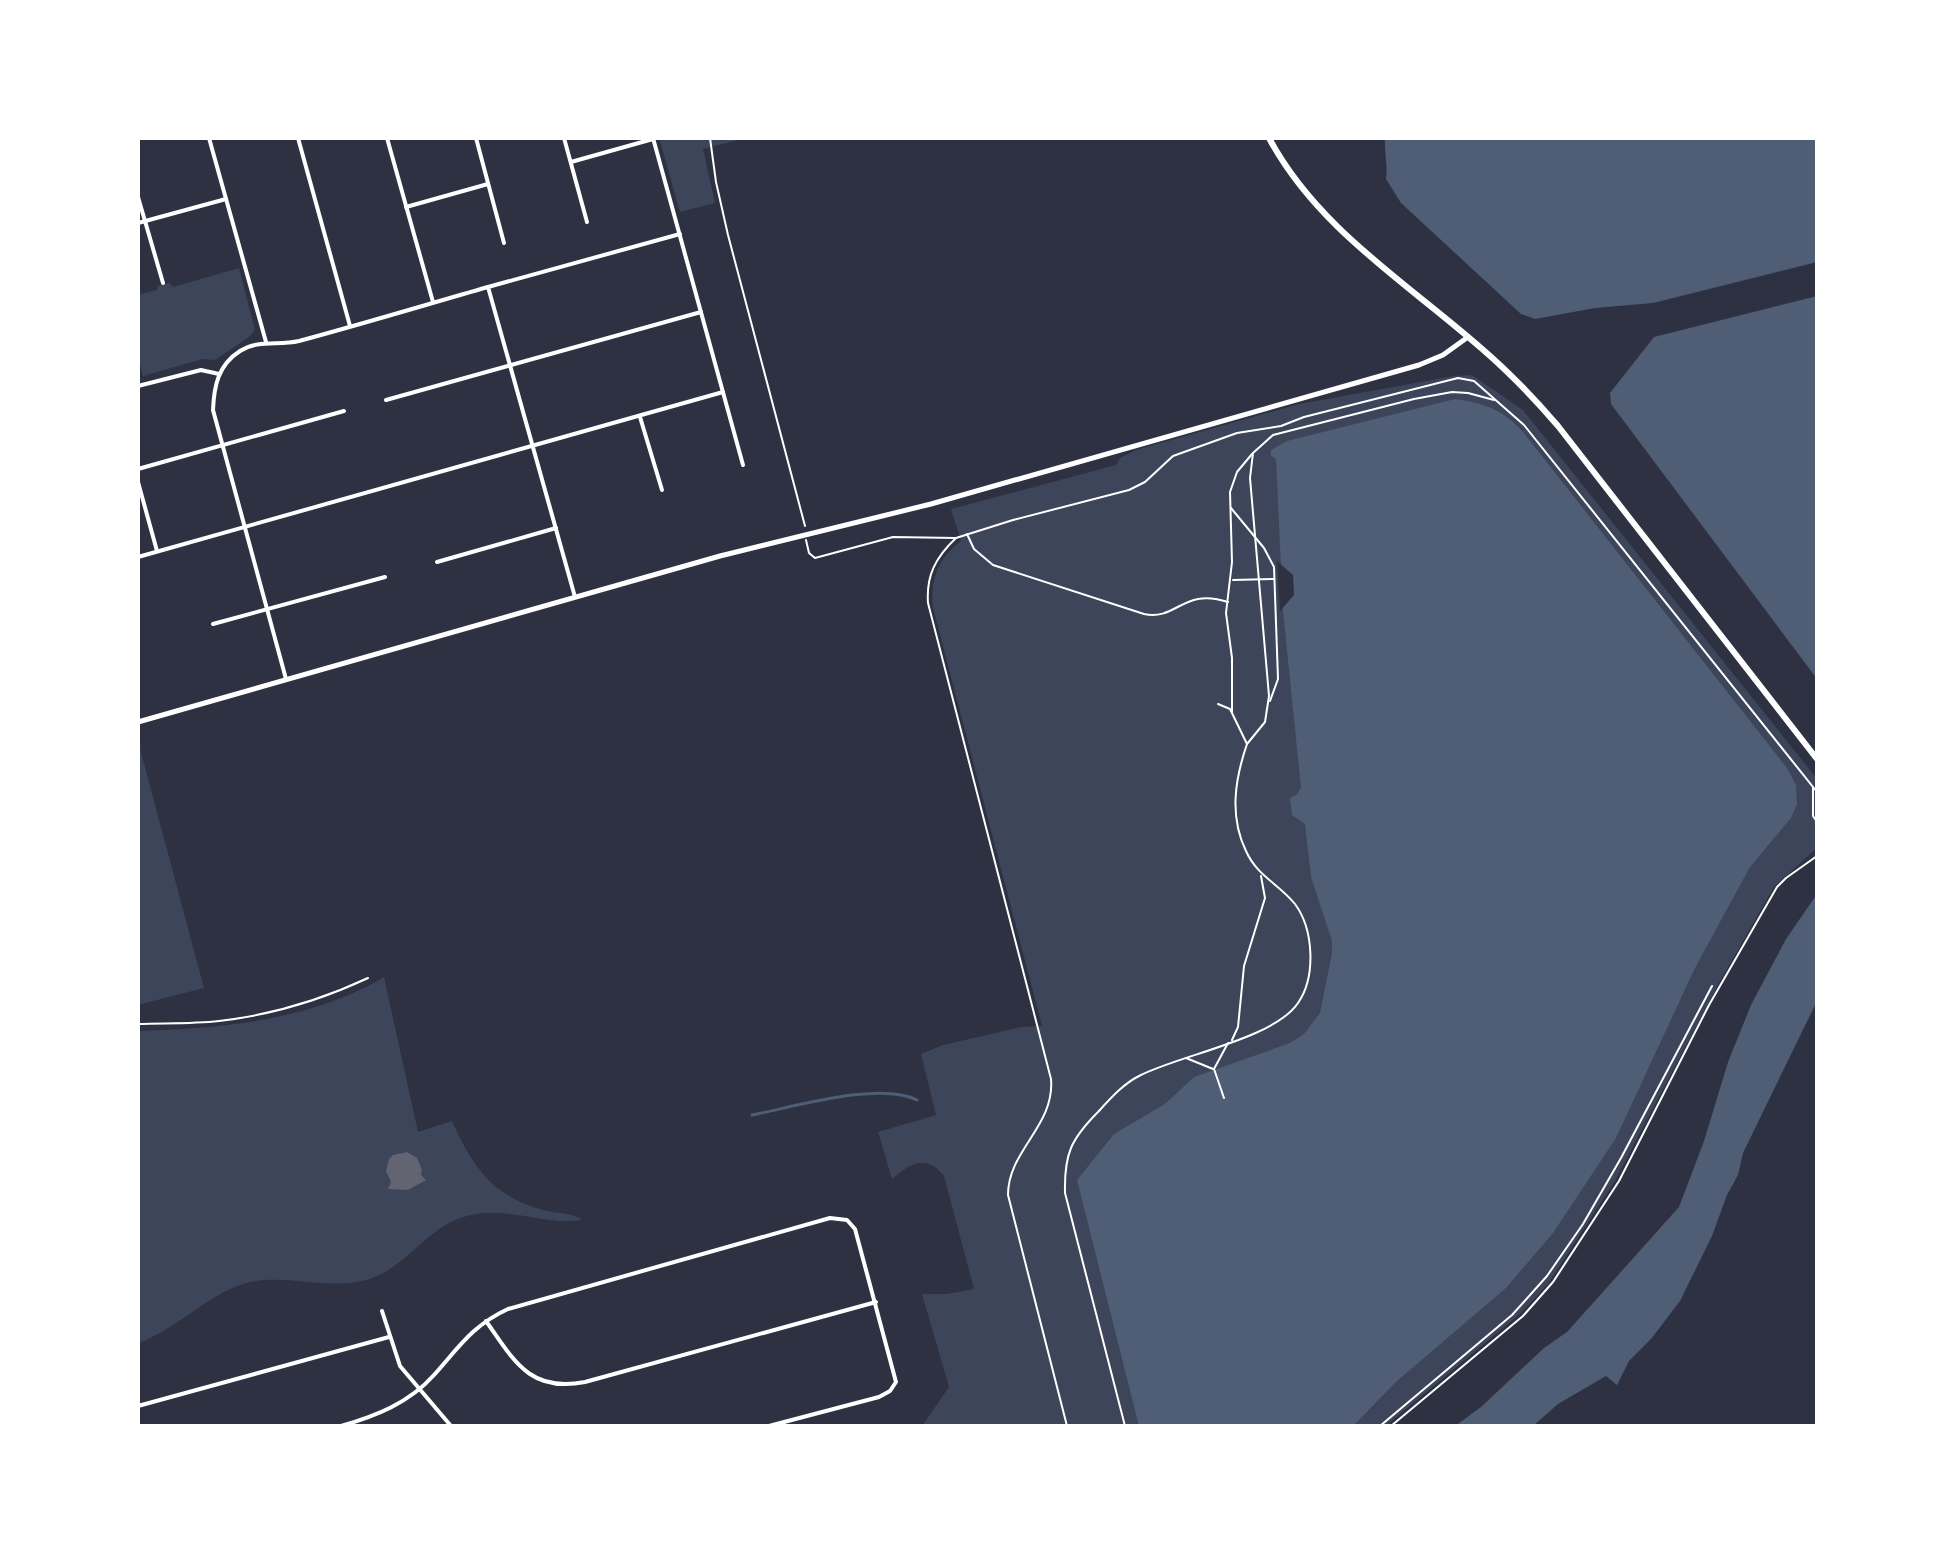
<svg xmlns="http://www.w3.org/2000/svg" width="1955" height="1564" font-family="'Nunito Sans',sans-serif">
  <style>
    .green { fill: #3c4559 }
    .water { fill: #4f5d75 }
    .pier { fill: #2d3142 }
    .lines { fill: none; stroke-linecap: round; stroke-linejoin: round }
    .stream { stroke: #4f5d75; stroke-width: 3 }
    .building { fill: #626471 }
    .path { stroke: #fff; stroke-width: 2 }
    .service { stroke: #fff; stroke-width: 2 }
    .minor { stroke: #fff; stroke-width: 4 }
    .tertiary { stroke: #fff; stroke-width: 5 }
    .secondary { stroke: #fff; stroke-width: 6 }
  </style>
  <rect width="100%" height="100%" fill="#2d3142"/>
  <g class="green">
    <polygon points="659,138 746,138 703,149 715,203 680,212"/>
    <polygon points="239,268 255,330 249,337 215,360 203,359 143,376 138,357 138,295 157,290 158,286 169,283 173,287"/>
    <path d="M1472,375L1523,410L1817,779V848L1774,887L1719,983L1615,1181L1548,1284L1521,1313L1386,1426H922L949,1387L922,1294H947L974,1289L944,1176C926,1153 910,1164 892,1179L878,1132L936,1115L921,1054L943,1045L1021,1027L1042,1026L933,608C930,579 938,558 961,541L951,509L1116,465L1120,458L1136,450L1299,404L1454,376Z"/>
    <polygon points="138,741 204,988 138,1005"/>
    <path d="M384,977L418,1132L452,1121C473,1168 494,1198 547,1211C559,1214 572,1212 582,1220C543,1226 506,1205 467,1216C429,1226 411,1261 377,1276C336,1294 291,1273 250,1282C207,1293 179,1329 138,1343V1031C221,1028 311,1021 384,977Z"/>
  </g>
  <g class="water">
    <path d="M1385,138H1817V262L1653,303L1595,308L1535,319L1521,314L1401,203L1386,179C1388,168 1384,151 1385,138Z"/>
    <polygon points="1817,296 1817,679 1611,404 1610,393 1654,337"/>
    <path d="M1455,399C1484,403 1504,410 1523,432L1787,768L1796,785L1797,804L1791,818L1750,867L1695,968L1616,1138L1575,1200L1553,1233L1506,1288L1397,1381L1353,1426H1139L1077,1180L1114,1134L1165,1104L1194,1077L1290,1043L1304,1034L1320,1013L1332,953V941L1311,877L1305,824L1292,815L1290,798L1297,794L1301,788L1283,611L1276,459L1271,456V450L1287,441Z"/>
    <polygon points="1817,894 1817,1001 1743,1153 1738,1175 1727,1195 1712,1236 1680,1301 1651,1339 1629,1361 1617,1385 1606,1376 1558,1404 1533,1426 1455,1426 1481,1407 1544,1348 1567,1332 1679,1207 1704,1141 1728,1062 1751,1005 1786,939"/>
  </g>
  <polygon class="pier" points="1277,561 1293,575 1294,595 1280,611"/>
  <g class="lines">
    <path class="stream" d="M752,1115C794,1107 880,1081 917,1100"/>
  </g>
  <polygon class="building" points="407,1152 417,1158 422,1170 421,1175 426,1180 408,1190 388,1189 391,1182 386,1171 389,1159 393,1155"/>
  <g class="lines">
    <g class="path">
      <polyline points="710,138 716,182 728,235 805,526"/>
      <polyline points="1231,508 1264,548 1274,567 1278,679 1270,701"/>
      <path d="M967,534L974,549L993,565L1144,614C1177,621 1183,587 1228,602"/>
      <path d="M956,538C936,557 926,575 928,603L1051,1079C1055,1126 1008,1150 1008,1195L1067,1426"/>
      <polyline points="806,540 809,553 815,558 893,537 956,538 1013,520 1129,490 1145,482 1173,456 1237,433 1281,426 1304,417 1458,378 1474,381 1524,425 1817,792"/>
      <polyline points="1233,580 1274,579"/>
      <polyline points="1232,712 1232,658 1226,613 1232,562 1230,492 1237,472 1252,454"/>
      <polyline points="1247,744 1265,722 1269,696 1250,478 1253,453 1273,435 1414,399 1452,392 1468,393 1494,400"/>
      <polyline points="1813,788 1813,816 1817,822"/>
      <polyline points="1232,1040 1238,1027 1244,966 1265,898 1261,876"/>
      <polyline points="1186,1058 1213,1069"/>
      <polyline points="1224,1098 1214,1069 1228,1043"/>
      <path d="M1125,1426L1065,1193C1064,1154 1071,1139 1098,1112C1110,1099 1123,1084 1139,1076C1179,1055 1274,1039 1298,1003C1316,977 1314,930 1295,904C1279,884 1257,876 1246,851C1229,816 1235,779 1247,744L1230,709L1218,704"/>
      <polyline points="1380,1426 1512,1315 1547,1276 1583,1224 1621,1158 1712,986"/>
      <polyline points="1391,1426 1523,1316 1553,1282 1619,1181 1709,1005 1777,887 1786,878 1817,856"/>
    </g>
    <path class="service" d="M138,1024C165,1023 192,1024 219,1021C271,1015 321,1000 368,978"/>
    <g class="minor">
      <polyline points="209,138 266,342"/>
      <polyline points="298,138 350,326"/>
      <polyline points="387,138 433,302"/>
      <polyline points="476,138 504,243"/>
      <polyline points="564,138 587,222"/>
      <polyline points="653,138 743,465"/>
      <polyline points="571,162 653,139"/>
      <polyline points="138,197 163,283"/>
      <polyline points="406,207 488,184"/>
      <polyline points="138,223 226,199"/>
      <polyline points="488,287 680,234"/>
      <polyline points="138,386 201,370 219,374"/>
      <polyline points="386,400 701,312"/>
      <polyline points="640,417 662,490"/>
      <polyline points="138,469 344,411"/>
      <polyline points="138,482 157,551"/>
      <polyline points="138,557 723,392"/>
      <polyline points="437,562 556,528"/>
      <polyline points="213,624 385,577"/>
      <path d="M286,679L213,410C214,386 218,365 240,351C259,339 278,346 299,341C362,324 425,305 488,287L575,597"/>
      <polyline points="382,1311 400,1366 451,1426"/>
      <path d="M486,1321C514,1361 530,1393 585,1382L876,1302"/>
      <polyline points="138,1406 389,1337"/>
      <path d="M341,1426C376,1416 409,1403 434,1375C459,1347 473,1325 508,1309L830,1218L847,1220L855,1229L896,1382L890,1391L879,1397L769,1426"/>
    </g>
    <polyline class="tertiary" points="138,722 720,556 931,504 1419,365 1443,355 1468,337"/>
    <path class="secondary" d="M1269,138C1317,228 1406,282 1481,348C1509,372 1534,398 1558,426L1817,759"/>
  </g>
  <rect width="1955" height="1564" fill="none" stroke="#ffffff" stroke-width="280"/>
</svg>
